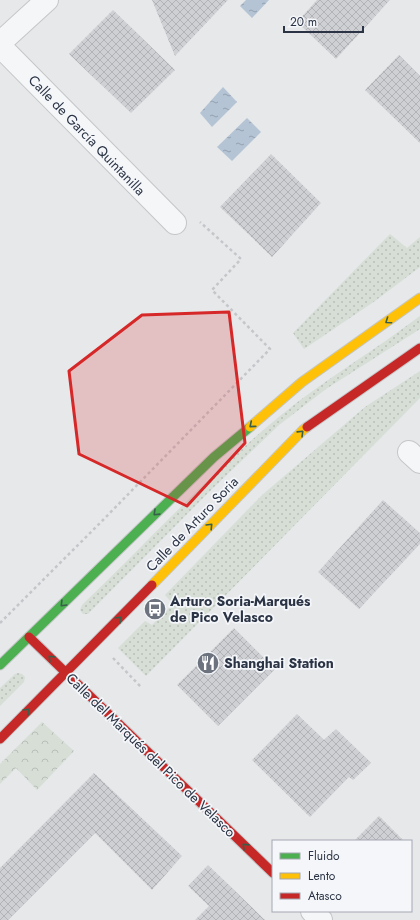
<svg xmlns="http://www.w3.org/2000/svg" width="420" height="920" font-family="Jost,sans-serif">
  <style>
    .grass { fill: url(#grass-dots) }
    .park { fill: url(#park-crowns) }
    .water { fill: url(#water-ripples) }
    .building { fill: url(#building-cross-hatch) }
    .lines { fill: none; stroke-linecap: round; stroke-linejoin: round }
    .street-casing { stroke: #c4c6c8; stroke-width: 24 }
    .fast-casing { stroke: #c4c6c8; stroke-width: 11 }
    .slow-casing { stroke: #c4c6c8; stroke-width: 11 }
    .jam-casing { stroke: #c4c6c8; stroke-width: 11 }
    .path { stroke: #c5c6ca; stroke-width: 2.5; stroke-dasharray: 3 3; stroke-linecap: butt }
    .street { stroke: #f5f6f7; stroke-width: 22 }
    .fast { stroke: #4caf50; stroke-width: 9 }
    .slow { stroke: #ffc107; stroke-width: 9 }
    .jam { stroke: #c62828; stroke-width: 9 }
    .oneway { stroke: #375f49 }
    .marked { fill: #d62828; fill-opacity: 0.2; stroke: #d62828; stroke-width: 3; stroke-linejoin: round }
    .labels { text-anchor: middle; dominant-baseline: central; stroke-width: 3.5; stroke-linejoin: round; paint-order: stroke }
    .street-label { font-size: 14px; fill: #2b3445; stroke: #f4f6f9 }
    .poi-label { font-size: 14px; font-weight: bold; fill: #2b3445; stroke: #f4f6f9; text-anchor: start }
  </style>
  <defs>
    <pattern id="grass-dots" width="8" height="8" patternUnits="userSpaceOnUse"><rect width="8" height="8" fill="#d6ded6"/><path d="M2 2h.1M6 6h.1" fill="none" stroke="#b8bfb9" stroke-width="1.8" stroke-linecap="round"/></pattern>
    <pattern id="park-crowns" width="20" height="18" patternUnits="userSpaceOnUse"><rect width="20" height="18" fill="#d6ded6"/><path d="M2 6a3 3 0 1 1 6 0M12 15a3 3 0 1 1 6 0" fill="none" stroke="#b8bfb9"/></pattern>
    <pattern id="water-ripples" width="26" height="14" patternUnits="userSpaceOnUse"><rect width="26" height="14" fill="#b4c4d5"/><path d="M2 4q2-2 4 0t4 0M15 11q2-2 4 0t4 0" fill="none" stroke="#93a0af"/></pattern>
    <pattern id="building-cross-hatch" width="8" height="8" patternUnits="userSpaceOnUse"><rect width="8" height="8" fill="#ced0d3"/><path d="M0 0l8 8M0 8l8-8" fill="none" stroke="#b1b3b6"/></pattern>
  </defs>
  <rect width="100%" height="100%" fill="#e6e8ea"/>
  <g class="grass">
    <polygon points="390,234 407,248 420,237 420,267 375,301 304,349 293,333"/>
    <path d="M420,316V329L326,389L279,425L209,492L88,614H83L80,610L82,605C148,542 209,474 280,416C303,397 328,380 353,363C376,348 398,332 420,316Z"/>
    <polygon points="420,371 420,398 146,676 118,648 145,621 152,625 173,604 165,595 261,496 365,407"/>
    <polygon points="18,673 22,674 25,677 24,682 0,706 0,688 15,674"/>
  </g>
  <polygon class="park" points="42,722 74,751 37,790 16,768 0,784 0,764"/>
  <g class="water">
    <polygon points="246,0 269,0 252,18 240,6"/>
    <polygon points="223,87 237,102 212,127 200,113"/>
    <polygon points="247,118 261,132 232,161 217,147"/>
  </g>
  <g class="building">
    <polygon points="152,0 228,0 175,56"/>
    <polygon points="317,0 390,0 336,59 297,22"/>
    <polygon points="113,10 175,70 131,113 69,54"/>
    <polygon points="399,55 420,76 420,143 365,90"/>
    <polygon points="271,154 321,203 272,257 220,207"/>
    <polygon points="383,500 420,533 420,544 359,609 318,572"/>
    <polygon points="234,628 275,669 218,726 177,685"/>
    <polygon points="297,714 324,740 336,729 371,763 353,780 349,777 310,817 252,760"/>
    <polygon points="94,773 182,856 152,890 95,833 8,920 0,920 0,868"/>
    <polygon points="379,816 404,841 354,841"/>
    <polygon points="208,865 265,920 195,920 209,906 188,886"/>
  </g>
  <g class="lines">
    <g class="street-casing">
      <g id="street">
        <polyline points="0,43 47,0"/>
        <polyline points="0,46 175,223"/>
        <polyline points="409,452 420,462"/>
        <polyline points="312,911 321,920"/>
      </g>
    </g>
    <g class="fast-casing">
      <polyline id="fast" points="0,665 214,457 250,427"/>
    </g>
    <g class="slow-casing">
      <g id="slow">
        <polyline points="250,427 302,382 420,298"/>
        <polyline points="152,585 303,430 307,427"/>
      </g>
    </g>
    <g class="jam-casing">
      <g id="jam">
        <polyline points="307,427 420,348"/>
        <polyline points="29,637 273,873"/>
        <polyline points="0,739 152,585"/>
      </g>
    </g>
    <g class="path">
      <polyline points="0,623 103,520 270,349 212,290 241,259 200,222"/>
      <polyline points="113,658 141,687"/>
    </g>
    <use href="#street" class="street"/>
    <use href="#fast" class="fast"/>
    <use href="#slow" class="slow"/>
    <use href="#jam" class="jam"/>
  </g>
  <defs><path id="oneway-chevron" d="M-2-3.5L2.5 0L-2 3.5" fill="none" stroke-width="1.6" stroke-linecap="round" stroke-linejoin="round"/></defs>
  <g class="oneway">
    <use href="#oneway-chevron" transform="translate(388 321) rotate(145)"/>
    <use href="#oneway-chevron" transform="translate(252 425) rotate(140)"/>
    <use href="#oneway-chevron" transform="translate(301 433) rotate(-44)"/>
    <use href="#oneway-chevron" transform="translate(156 513) rotate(136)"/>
    <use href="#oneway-chevron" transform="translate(210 526) rotate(-46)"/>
    <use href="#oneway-chevron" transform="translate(63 604) rotate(135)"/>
    <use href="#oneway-chevron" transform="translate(119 619) rotate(-45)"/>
    <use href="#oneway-chevron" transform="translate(51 658) rotate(-135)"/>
    <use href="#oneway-chevron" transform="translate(27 711) rotate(-45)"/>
    <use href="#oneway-chevron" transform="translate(245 846) rotate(-136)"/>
  </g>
  <path class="marked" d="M229,312L245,443L187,506L79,454L69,371L142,315Z"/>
  <defs>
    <g id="bus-disc" transform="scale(1.15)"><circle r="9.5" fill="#6c737f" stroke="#f4f6f9"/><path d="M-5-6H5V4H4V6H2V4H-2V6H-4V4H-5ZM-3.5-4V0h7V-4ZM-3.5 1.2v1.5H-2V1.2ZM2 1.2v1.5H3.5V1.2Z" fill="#fff"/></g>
    <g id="restaurant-disc" transform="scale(1.15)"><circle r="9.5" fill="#6c737f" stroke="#f4f6f9"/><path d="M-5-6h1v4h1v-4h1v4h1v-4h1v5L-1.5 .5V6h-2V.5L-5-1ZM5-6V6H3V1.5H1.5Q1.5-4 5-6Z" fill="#fff"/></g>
  </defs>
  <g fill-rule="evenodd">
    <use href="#bus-disc" x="155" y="609"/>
    <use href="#restaurant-disc" x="208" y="663"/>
  </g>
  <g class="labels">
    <g class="street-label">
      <text transform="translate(87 135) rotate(46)">Calle de García Quintanilla</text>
      <text transform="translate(192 524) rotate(-46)">Calle de Arturo Soria</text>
      <text transform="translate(151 755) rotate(44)">Calle del Marqués del Pico de Velasco</text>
    </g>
    <g class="poi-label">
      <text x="170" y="601">Arturo Soria-Marqués<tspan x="170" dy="16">de Pico Velasco</tspan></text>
      <text x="224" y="663">Shanghai Station</text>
    </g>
  </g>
  <rect x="272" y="840" width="140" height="72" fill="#f4f6f9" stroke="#a4a8b1"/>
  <rect x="280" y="853" width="20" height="6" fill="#4caf50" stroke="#a4a8b1"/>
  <text x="308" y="860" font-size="12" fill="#2b3445">Fluido</text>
  <rect x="280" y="873" width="20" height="6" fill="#ffc107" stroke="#a4a8b1"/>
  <text x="308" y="880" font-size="12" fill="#2b3445">Lento</text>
  <rect x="280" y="893" width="20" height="6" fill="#c62828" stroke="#a4a8b1"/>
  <text x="308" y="900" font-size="12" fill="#2b3445">Atasco</text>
  <path d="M284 26v6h79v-6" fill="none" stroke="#2b3445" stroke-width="2"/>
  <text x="290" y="26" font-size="12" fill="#2b3445" stroke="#f4f6f9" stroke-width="3" paint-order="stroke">20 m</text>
</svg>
